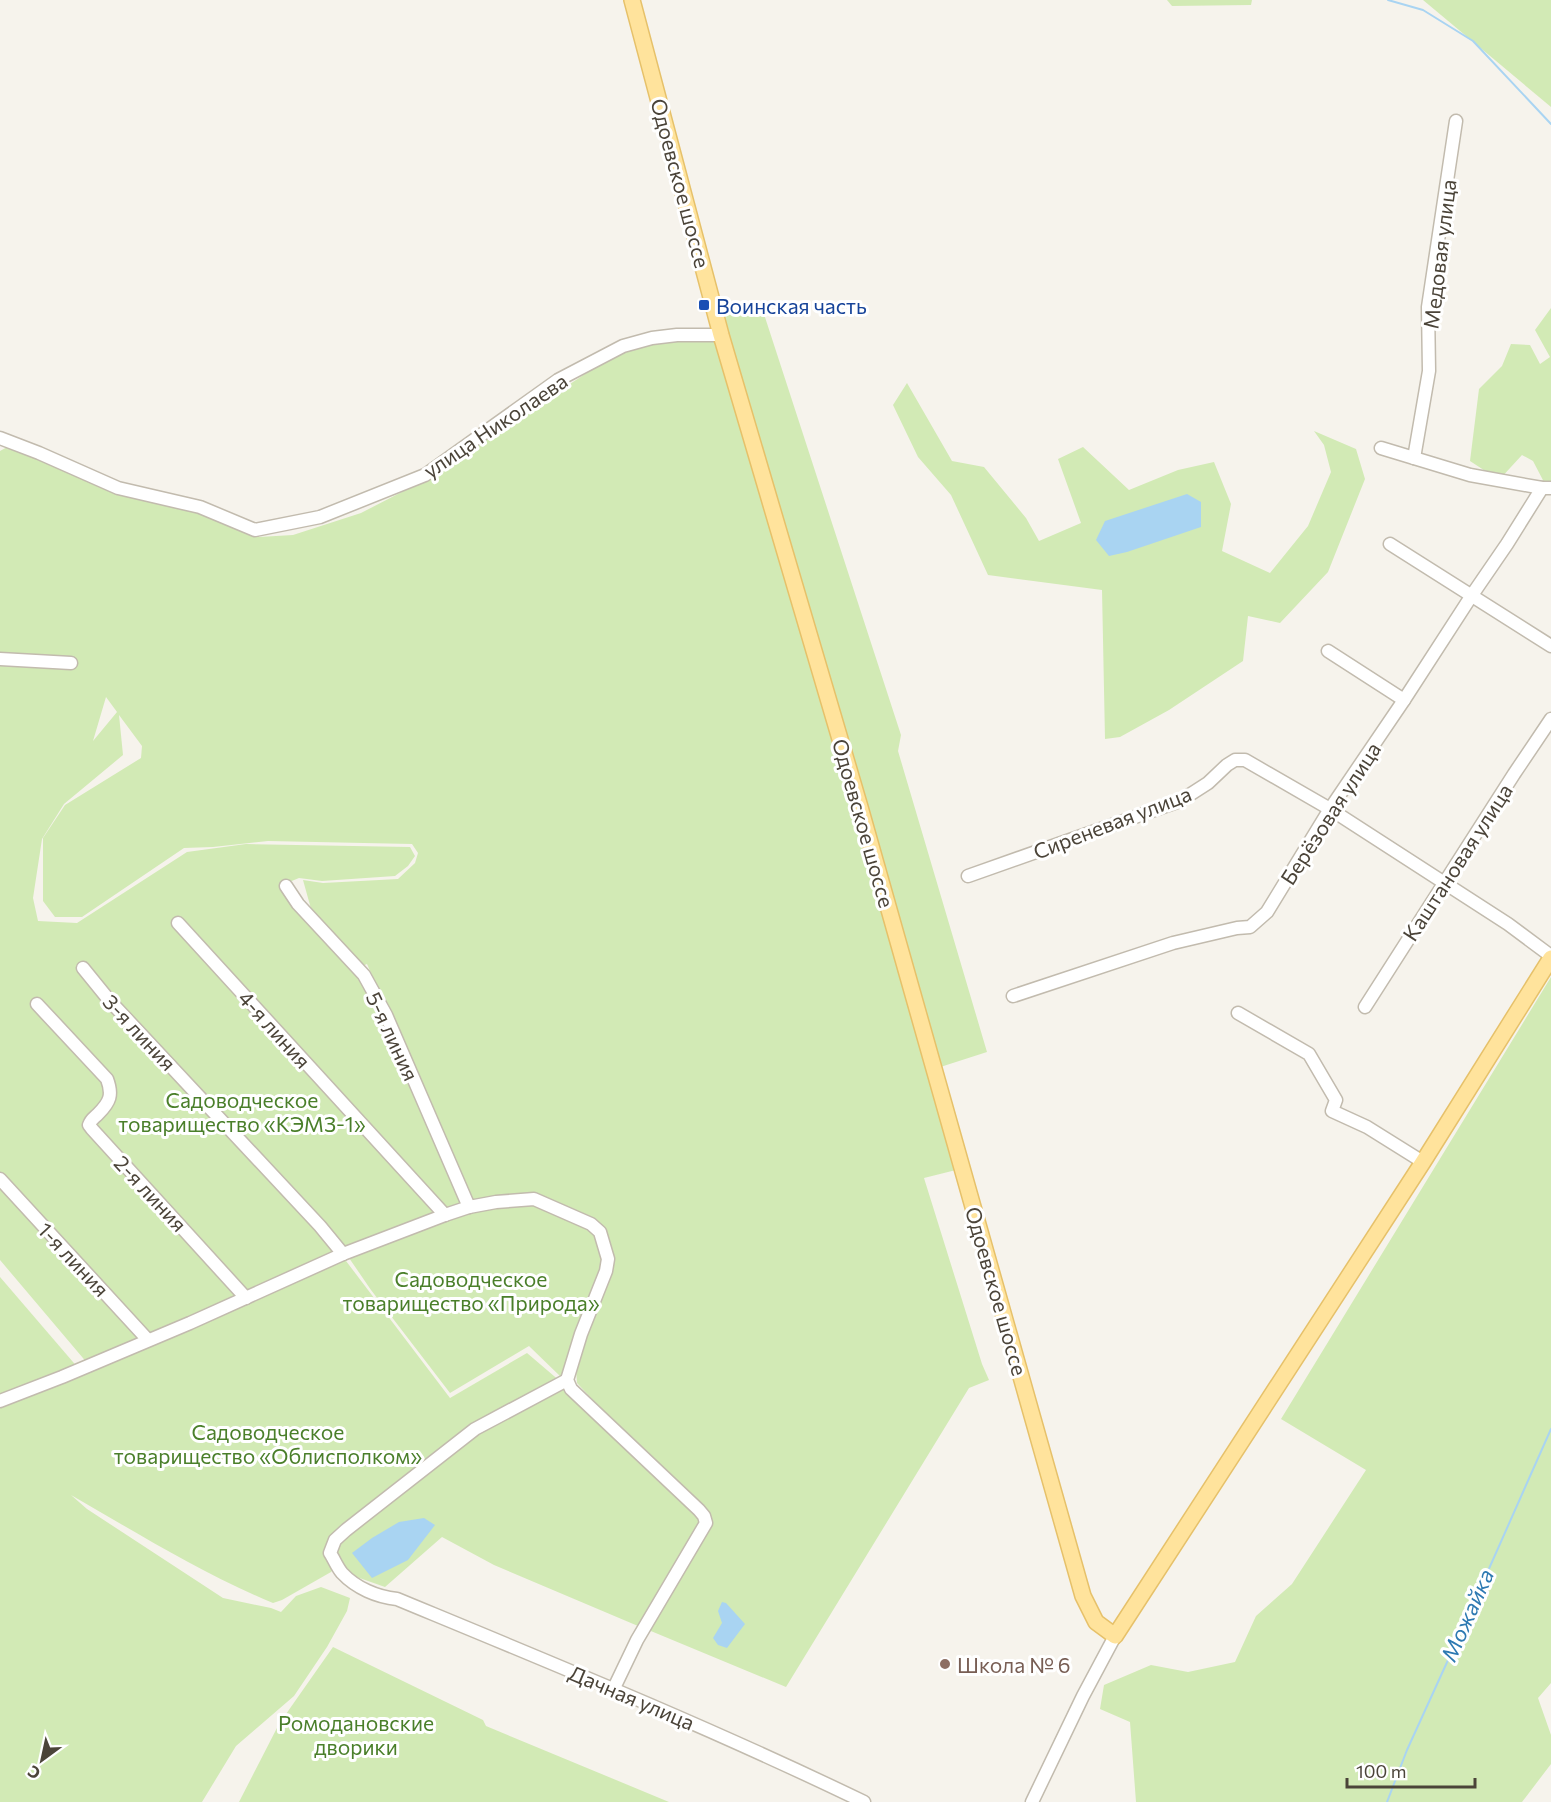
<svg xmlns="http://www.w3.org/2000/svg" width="1551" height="1802" font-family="Commissioner,sans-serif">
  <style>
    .green { fill: #d2eab5; fill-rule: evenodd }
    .water { fill: #a9d4f2 }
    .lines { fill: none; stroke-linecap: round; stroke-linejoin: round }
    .stream { stroke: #a9d4f2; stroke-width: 2 }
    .minor-casing { stroke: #c2bbae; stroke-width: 15 }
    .major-casing { stroke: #e6c16a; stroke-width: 18 }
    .minor { stroke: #fff; stroke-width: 12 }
    .major { stroke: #ffe39c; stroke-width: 15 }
    .transit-dot { fill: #1a4fb4; stroke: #fff; stroke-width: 2 }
    .education-dot { fill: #8d6e63; stroke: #fff; stroke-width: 2 }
    .labels { text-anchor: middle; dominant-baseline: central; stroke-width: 6; stroke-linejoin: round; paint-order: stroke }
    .street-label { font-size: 21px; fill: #4b4439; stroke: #fff }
    .transit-label { font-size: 21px; fill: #164399; stroke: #fff; text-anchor: start }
    .park-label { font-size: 21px; fill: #4a7f2a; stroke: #fff }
    .education-label { font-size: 21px; fill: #785e54; stroke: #fff; text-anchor: start }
    .water-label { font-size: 22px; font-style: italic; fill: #2e7ab2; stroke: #fff }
  </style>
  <rect width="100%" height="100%" fill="#f6f3ec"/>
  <g class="green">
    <polygon points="1167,0 1252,0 1251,5 1172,6"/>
    <polygon points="1423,0 1551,0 1551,107"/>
    <path d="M762,308L901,735L898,751L987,1052L928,1071L956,1170L924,1178L982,1364L989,1380L969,1388L786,1687L646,1629L712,1521L702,1507L619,1428L577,1383L576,1369L611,1257L589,1219L529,1193L472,1204L367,964L360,967L313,916L303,880L323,883L398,879L415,863L418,853L412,844L268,841L213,847L184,848L82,917H55L43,901V838L65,805L141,758L142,746L119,715L123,755L64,804L42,839L33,898L38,921L77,923L187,852L246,844L410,847L415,856L408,866L395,876L322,881L299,878L282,885L362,977L466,1205L88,1364L0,1260V451L18,441L130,487L192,501L257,523L259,537L293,535L361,513L429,478L621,350L652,339L729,340L723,315ZM106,697L117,712L93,741Z"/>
    <polygon points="1551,308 1551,483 1545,484 1533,461 1522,455 1499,480 1470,461 1479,389 1502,366 1511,344 1530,345 1540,364 1550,357 1535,330"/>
    <polygon points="907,383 952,461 984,467 1026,518 1039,541 1081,523 1058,459 1083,447 1129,490 1178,470 1214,462 1231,504 1222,551 1270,573 1308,526 1331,472 1324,445 1314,431 1356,449 1365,479 1328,572 1280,623 1248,616 1243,661 1169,710 1120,737 1105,739 1102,590 988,575 951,495 918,457 893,405"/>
    <polygon points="1551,977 1551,1683 1538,1698 1551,1735 1551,1764 1522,1802 1136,1802 1130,1722 1100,1709 1104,1685 1151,1665 1188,1672 1235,1662 1256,1616 1292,1584 1366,1470 1281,1419"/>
    <polygon points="538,1203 598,1233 606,1265 562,1378 529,1346 450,1393 371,1290 347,1255 451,1215 499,1205"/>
    <path d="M343,1257L450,1398L527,1353L561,1382L702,1518L700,1529L638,1626L494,1565L442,1537L385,1587L351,1575L340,1562L331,1572L282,1600L273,1603C203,1574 137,1533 71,1495L87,1509L223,1598L271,1608L281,1612L296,1596L321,1587L350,1598L347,1611L327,1647L294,1696L236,1746L202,1802H0V1404Z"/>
    <polygon points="0,1277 79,1369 0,1399"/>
    <polygon points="333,1647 483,1720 486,1726 669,1802 239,1802 279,1724"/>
  </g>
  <g class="water">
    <polygon points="1187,494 1201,502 1201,527 1127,552 1109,556 1096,540 1105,521"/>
    <polygon points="424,1518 435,1525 408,1560 372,1578 352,1553 372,1538 399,1522"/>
    <polygon points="722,1602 726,1603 745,1624 727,1648 718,1645 713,1638 722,1623 718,1611"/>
  </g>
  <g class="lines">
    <g class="stream">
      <polyline points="1388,0 1423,10 1473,41 1551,124"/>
      <polyline points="1387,1802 1407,1750 1464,1625 1551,1429"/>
    </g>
    <g class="minor-casing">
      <g id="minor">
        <polyline points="0,438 39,453 118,488 200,507 255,530 320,517 425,475 558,380 623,346 652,338 677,335 721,335"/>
        <polyline points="1381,448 1470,475 1542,488 1551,488"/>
        <polyline points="1414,458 1429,371 1428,307 1456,121"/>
        <polyline points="1390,544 1551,646"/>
        <polyline points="1328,651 1404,700"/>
        <polyline points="0,659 71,663"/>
        <polyline points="968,876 1180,801 1208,783 1227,765 1235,760 1245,760 1330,809 1508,924 1551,956"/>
        <polyline points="286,886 298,904 364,975 386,1015 469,1207"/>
        <polyline points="178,923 445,1215"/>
        <polyline points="83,968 109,1000 320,1226 343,1254"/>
        <polyline points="1013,996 1173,943 1237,928 1250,927 1267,912 1330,809 1404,700 1472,595 1507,544 1542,488"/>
        <path d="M37,1004L107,1079C113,1095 110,1102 98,1114C94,1118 91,1119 89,1125L92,1129L246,1298"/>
        <polyline points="1365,1007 1514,774 1551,719"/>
        <polyline points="1238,1013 1309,1054 1336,1100 1332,1111 1367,1127 1423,1162"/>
        <polyline points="0,1179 148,1340"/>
        <path d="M567,1380L475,1429L346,1530L335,1540L330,1553C334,1559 337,1567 342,1573C356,1588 377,1597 397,1599C554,1664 711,1728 864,1802"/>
        <polyline points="0,1401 62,1377 190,1323 343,1254 445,1215 469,1207 496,1202 534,1199 591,1224 600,1232 608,1259 606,1271 581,1334 567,1380 571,1389 699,1510 704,1516 706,1523 637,1640 614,1688"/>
        <polyline points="1032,1802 1083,1696 1115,1636"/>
      </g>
    </g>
    <g class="major-casing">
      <polyline id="major" points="632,0 721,335 860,807 1083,1596 1096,1622 1115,1636 1423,1162 1551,958"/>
    </g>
    <use href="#minor" class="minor"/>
    <use href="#major" class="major"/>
  </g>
  <rect class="transit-dot" x="698" y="299" width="12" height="12" rx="3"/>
  <circle class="education-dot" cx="945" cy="1664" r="6"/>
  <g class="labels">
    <g class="street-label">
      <text transform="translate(681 183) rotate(75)">Одоевское шоссе</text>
      <text transform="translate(1439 254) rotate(-83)">Медовая улица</text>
      <text transform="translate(495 425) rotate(-34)">улица Николаева</text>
      <text transform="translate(1330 813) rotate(-57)">Берёзовая улица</text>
      <text transform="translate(1112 822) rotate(-21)">Сиреневая улица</text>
      <text transform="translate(864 823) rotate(74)">Одоевское шоссе</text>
      <text transform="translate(1457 862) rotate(-57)">Каштановая улица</text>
      <text transform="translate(275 1029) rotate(48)">4-я линия</text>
      <text transform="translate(140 1032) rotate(47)">3-я линия</text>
      <text transform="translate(393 1036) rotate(65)">5-я линия</text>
      <text transform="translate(151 1193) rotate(47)">2-я линия</text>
      <text transform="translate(74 1259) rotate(47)">1-я линия</text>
      <text transform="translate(997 1291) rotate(74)">Одоевское шоссе</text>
      <text transform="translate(632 1697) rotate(23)">Дачная улица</text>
    </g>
    <g class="transit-label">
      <text x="716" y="305">Воинская часть</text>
    </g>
    <g class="park-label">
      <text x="242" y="1099">Садоводческое<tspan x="242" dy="24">товарищество «КЭМЗ-1»</tspan></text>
      <text x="471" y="1278">Садоводческое<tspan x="471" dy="24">товарищество «Природа»</tspan></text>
      <text x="268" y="1431">Садоводческое<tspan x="268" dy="24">товарищество «Облисполком»</tspan></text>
      <text x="356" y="1722">Ромодановские<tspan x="356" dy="24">дворики</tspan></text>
    </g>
    <g class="education-label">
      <text x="957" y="1664">Школа № 6</text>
    </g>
    <g class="water-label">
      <text transform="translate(1467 1615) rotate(-66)">Можайка</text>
    </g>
  </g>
  <g transform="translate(42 1760) rotate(213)" stroke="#ffffff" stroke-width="4.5" paint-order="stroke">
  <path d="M0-4.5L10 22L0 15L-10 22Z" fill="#4b4439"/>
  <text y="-9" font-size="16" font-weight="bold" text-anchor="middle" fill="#4b4439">С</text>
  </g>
  <path d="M1347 1778v9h128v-9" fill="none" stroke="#4b4439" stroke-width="3"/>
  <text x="1356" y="1778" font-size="18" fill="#4b4439" stroke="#ffffff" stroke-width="4.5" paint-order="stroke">100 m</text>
</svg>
